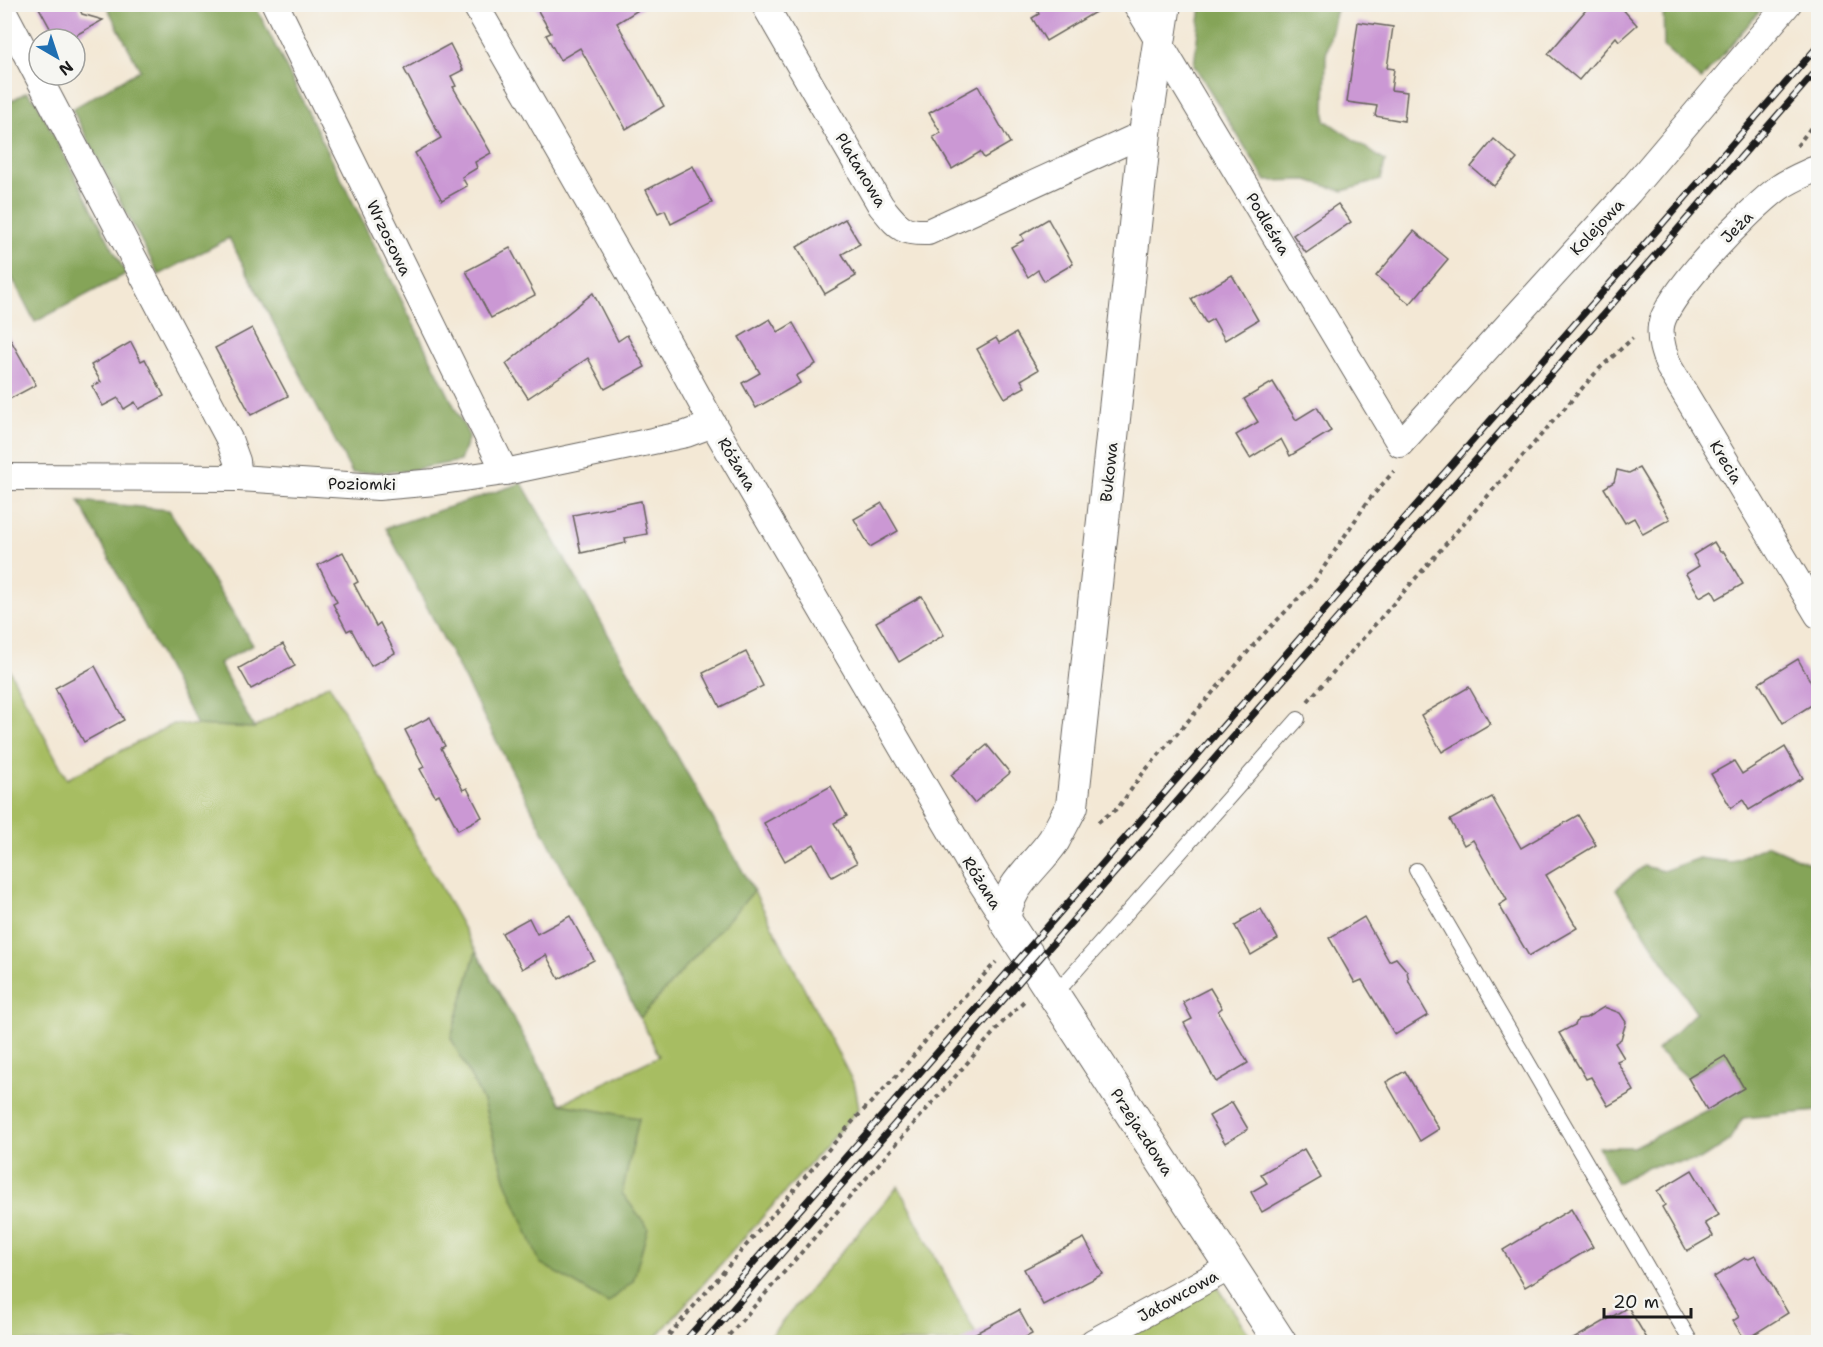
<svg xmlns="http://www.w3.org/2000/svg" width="1823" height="1347" font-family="'Shantell Sans',sans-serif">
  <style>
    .green { fill: #a7bd62; stroke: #626c3f; stroke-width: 1.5 }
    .forest { fill: #85a458; stroke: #50603a; stroke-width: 1.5 }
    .building { fill: #cb98d4 }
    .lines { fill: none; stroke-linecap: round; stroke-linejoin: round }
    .service-casing { stroke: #67635d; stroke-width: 16 }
    .minor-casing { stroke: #67635d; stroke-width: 28 }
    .tertiary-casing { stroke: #67635d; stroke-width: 34 }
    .path { stroke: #67635d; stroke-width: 4; stroke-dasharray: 4.5 4.5; stroke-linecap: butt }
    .service { stroke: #fff; stroke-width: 14 }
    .minor { stroke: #fff; stroke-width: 26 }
    .tertiary { stroke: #fff; stroke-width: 32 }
    .rail-casing { stroke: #1c1c1c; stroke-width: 7 }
    .rail { stroke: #f6f6f2; stroke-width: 4.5; stroke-dasharray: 14; stroke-linecap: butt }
    .labels { text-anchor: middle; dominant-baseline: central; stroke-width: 6; stroke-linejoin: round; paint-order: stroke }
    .street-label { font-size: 16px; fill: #1c1c1c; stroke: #f6f6f2 }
  </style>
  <rect width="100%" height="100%" fill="#f6f6f2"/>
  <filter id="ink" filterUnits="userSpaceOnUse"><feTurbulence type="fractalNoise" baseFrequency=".0167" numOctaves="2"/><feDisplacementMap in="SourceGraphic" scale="12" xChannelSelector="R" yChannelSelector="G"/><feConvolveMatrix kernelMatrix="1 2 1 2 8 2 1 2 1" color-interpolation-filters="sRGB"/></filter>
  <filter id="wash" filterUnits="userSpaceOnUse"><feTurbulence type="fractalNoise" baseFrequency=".008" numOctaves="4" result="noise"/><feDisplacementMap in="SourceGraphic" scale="24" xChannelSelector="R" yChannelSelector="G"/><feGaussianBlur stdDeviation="1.35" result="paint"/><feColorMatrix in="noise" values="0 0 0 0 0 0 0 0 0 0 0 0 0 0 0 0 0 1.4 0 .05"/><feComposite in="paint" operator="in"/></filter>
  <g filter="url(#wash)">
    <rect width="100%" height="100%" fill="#f3e8d5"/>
    <g class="green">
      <polygon points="4,660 67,779 173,724 254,728 329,684 476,951 451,1038 483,1101 506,1181 622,1193 639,1118 561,1104 659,1056 640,1018 754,891 855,1086 859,1108 652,1342 5,1342"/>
      <polygon points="898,1186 980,1342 765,1342"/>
      <polygon points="1214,1281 1254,1342 1120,1342 1121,1338"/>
    </g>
    <g class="forest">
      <polygon points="106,5 255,5 469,436 460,461 405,471 352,473 229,238 159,275 72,109 140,70"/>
      <polygon points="1201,5 1338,5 1326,55 1325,120 1385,161 1381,180 1343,191 1307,180 1266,181 1194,65"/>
      <polygon points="1663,5 1663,4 1765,5 1701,80 1664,47"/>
      <polygon points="27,92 36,101 126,274 35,322 5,264 5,104"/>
      <polygon points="522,483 754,891 640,1018 386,528"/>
      <polygon points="79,501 169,510 253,645 219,663 254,728 197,725"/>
      <polygon points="1768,845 1811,864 1818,866 1818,1111 1743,1118 1728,1142 1700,1160 1649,1166 1617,1183 1598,1147 1634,1147 1707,1110 1728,1093 1725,1056 1688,1078 1657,1050 1696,1012 1616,889 1644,866 1663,871 1699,858 1730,862"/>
      <polygon points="476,951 561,1104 639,1118 622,1193 648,1228 633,1281 608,1303 540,1263 506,1181 483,1101 451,1038"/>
    </g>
    <g id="blocks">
      <g class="building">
        <polygon points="37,4 77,4 82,14 103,20 69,39 56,39"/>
        <polygon points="534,4 648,4 617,23 664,106 626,129 580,48 560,60 546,35 551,33"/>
        <polygon points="1034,4 1109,4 1046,41 1032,18 1039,14"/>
        <polygon points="1591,4 1618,4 1637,25 1619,41 1616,37 1579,80 1548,54"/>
        <polygon points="1358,22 1393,27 1387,68 1394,69 1391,90 1407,92 1404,121 1375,116 1377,106 1347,102"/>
        <polygon points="450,44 463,70 451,76 456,86 453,87 491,153 475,162 477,168 462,177 467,186 442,200 415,153 441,138 404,69"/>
        <polygon points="978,86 1010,143 984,158 980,152 952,169 933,137 941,133 929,113"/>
        <polygon points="1494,139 1517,159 1494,186 1471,167"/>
        <polygon points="693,166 712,203 671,224 665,210 658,213 646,190"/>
        <polygon points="1338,204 1351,222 1306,253 1293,235"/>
        <polygon points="845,219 860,244 842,254 856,276 825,294 797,247"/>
        <polygon points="1048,219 1073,264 1044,281 1038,270 1028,277 1011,247 1024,240 1021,235"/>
        <polygon points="1414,231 1448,259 1410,304 1376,276"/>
        <polygon points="510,248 535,295 491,318 466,271"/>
        <polygon points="1232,275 1258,320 1225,340 1213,319 1206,323 1191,299"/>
        <polygon points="593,293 618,341 627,335 645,367 605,389 588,358 528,398 506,364"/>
        <polygon points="770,319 778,332 793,323 816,364 796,376 800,383 756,408 742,383 760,373 739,337"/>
        <polygon points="4,328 36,385 4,402"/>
        <polygon points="252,328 288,396 251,415 215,348"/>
        <polygon points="1016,333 1038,370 1021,380 1025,387 1005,398 977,349 996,338 999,343"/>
        <polygon points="131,342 141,361 145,359 164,396 139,409 135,402 124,409 118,398 103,406 92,386 101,382 91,365"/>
        <polygon points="1273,382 1296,420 1317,407 1331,431 1290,456 1281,439 1250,458 1236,435 1258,422 1244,399"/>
        <polygon points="1639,468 1670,519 1643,534 1634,518 1625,523 1604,488 1614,482 1617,470 1629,473"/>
        <polygon points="641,501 647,534 625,538 626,543 581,553 573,515"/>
        <polygon points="882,503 898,531 870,547 854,519"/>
        <polygon points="1714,542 1720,552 1724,552 1743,584 1717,599 1712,590 1700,597 1686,574 1699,566 1693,555"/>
        <polygon points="343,552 358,582 354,584 376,626 380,623 395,653 371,666 351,629 347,631 333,604 337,602 318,565"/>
        <polygon points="922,596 944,635 899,662 876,622"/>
        <polygon points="283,644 295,666 251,689 239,668"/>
        <polygon points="746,652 763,686 720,707 703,673"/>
        <polygon points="1798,659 1818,695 1818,701 1783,723 1759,683"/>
        <polygon points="95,666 124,720 84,742 55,688"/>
        <polygon points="1469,687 1490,724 1442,752 1421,715"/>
        <polygon points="430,717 445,746 441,748 463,790 467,788 482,817 458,830 439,794 435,796 420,769 424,767 405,730"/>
        <polygon points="987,745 1010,773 974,803 951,775"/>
        <polygon points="1785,747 1803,778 1749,810 1743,800 1731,808 1711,774 1734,761 1742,774"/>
        <polygon points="831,786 847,816 834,823 857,863 832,877 814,844 785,861 764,823"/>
        <polygon points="1492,797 1521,848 1578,815 1596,845 1546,875 1577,928 1529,956 1499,905 1507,900 1473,840 1464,845 1450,820"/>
        <polygon points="1261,909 1278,939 1251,955 1235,926 1242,922 1241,920"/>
        <polygon points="570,916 594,960 559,979 546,955 522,969 502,933 529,918 537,934"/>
        <polygon points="1364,917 1389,961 1396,958 1407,971 1409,982 1428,1015 1395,1035 1362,980 1355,983 1329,938"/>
        <polygon points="1210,988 1222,1008 1218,1011 1248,1063 1216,1082 1184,1023 1192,1019 1183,1002"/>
        <polygon points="1604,1007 1620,1013 1626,1022 1621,1039 1615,1043 1624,1058 1617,1061 1634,1091 1608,1106 1591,1077 1586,1079 1559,1033 1575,1025 1578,1019 1586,1018"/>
        <polygon points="1725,1056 1744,1088 1707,1110 1688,1078"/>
        <polygon points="1405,1071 1439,1129 1420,1141 1386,1082"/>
        <polygon points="1232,1102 1248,1129 1225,1143 1209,1116"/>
        <polygon points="1304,1149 1321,1178 1262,1212 1251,1192 1267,1183 1261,1174"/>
        <polygon points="1692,1170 1719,1215 1705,1223 1713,1236 1687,1251 1662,1207 1665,1205 1657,1191"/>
        <polygon points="1571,1209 1593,1247 1525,1287 1503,1250"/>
        <polygon points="1084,1238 1103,1274 1043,1305 1024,1269"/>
        <polygon points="1755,1256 1788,1313 1745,1340 1733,1321 1739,1317 1714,1277 1745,1258 1749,1259"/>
        <polygon points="1628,1307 1649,1342 1568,1342 1605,1321"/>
        <polygon points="1019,1310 1032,1334 1016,1342 959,1342"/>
      </g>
    </g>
  </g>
  <g filter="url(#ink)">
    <use href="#blocks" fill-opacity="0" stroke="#67635d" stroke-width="1.5"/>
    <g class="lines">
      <g class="service-casing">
        <g id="service">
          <polyline points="1416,870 1691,1342"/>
          <polyline points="1051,993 1065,983 1298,719"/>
        </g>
      </g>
      <g class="minor-casing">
        <g id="minor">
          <polyline points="275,4 505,472"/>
          <polyline points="475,4 651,311 713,424 978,878 1005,920"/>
          <path d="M764,4L881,206C898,226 900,233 928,232L1145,133"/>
          <polyline points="1136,4 1400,444 1629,192 1788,4"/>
          <polyline points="4,12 229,439 237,461 239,478"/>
          <path d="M1818,169L1813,170C1802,175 1790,180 1780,187C1752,207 1666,294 1661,326C1659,340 1664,354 1669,367L1818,615"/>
          <polyline points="4,477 239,478 378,487 435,482 505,472 686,434 713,424"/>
          <polyline points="1093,1342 1230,1267"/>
        </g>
      </g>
      <g class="tertiary-casing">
        <path id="tertiary" d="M1165,4L1145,133L1072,806C1066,817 1060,829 1054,840C1036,867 1006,885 1005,920L1280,1342"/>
      </g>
      <g class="path">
        <polyline points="1797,146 1818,118"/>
        <polyline points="1308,701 1599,369 1633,338"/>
        <polyline points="1098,822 1118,808 1143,773 1259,639 1314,582 1368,501 1394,471"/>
        <polyline points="663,1342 854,1120 901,1071 944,1018 996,962"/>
        <polyline points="723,1342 1003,1022 1024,1001"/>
      </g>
      <use href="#service" class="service"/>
      <use href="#minor" class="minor"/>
      <use href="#tertiary" class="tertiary"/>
      <g class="rail-casing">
        <g id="rail">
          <polyline points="684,1342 1818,46"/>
          <polyline points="704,1342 1818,69"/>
        </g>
      </g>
      <use href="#rail" class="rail"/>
    </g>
  </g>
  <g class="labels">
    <g class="street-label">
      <text transform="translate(861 170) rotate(59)">Platanowa</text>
      <text transform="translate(1268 224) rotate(59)">Podleśna</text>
      <text transform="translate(1597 227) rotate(-47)">Kolejowa</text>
      <text transform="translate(1737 227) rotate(-45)">Jeża</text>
      <text transform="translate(389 238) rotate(64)">Wrzosowa</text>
      <text transform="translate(1726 462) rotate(59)">Krecia</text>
      <text transform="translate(737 464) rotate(59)">Różana</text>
      <text transform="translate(1109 472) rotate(-84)">Bukowa</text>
      <text transform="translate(362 484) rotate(1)">Poziomki</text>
      <text transform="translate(982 883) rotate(58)">Różana</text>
      <text transform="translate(1142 1132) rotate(57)">Przejazdowa</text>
      <text transform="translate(1178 1296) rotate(-29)">Jałowcowa</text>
    </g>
  </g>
  <rect width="1823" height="1347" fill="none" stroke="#f6f6f2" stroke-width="24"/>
  <g transform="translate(57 57) rotate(141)"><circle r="28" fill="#f6f6f2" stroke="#9f9f9c" stroke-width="1.5"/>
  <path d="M0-4.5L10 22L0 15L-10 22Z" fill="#1f6fb2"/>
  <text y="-9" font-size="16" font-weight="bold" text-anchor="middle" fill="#1c1c1c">N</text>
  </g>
  <path d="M1604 1308v9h87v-9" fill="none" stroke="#1c1c1c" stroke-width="3"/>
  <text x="1613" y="1308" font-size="18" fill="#1c1c1c" stroke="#f6f6f2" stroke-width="4.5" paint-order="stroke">20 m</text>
</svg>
